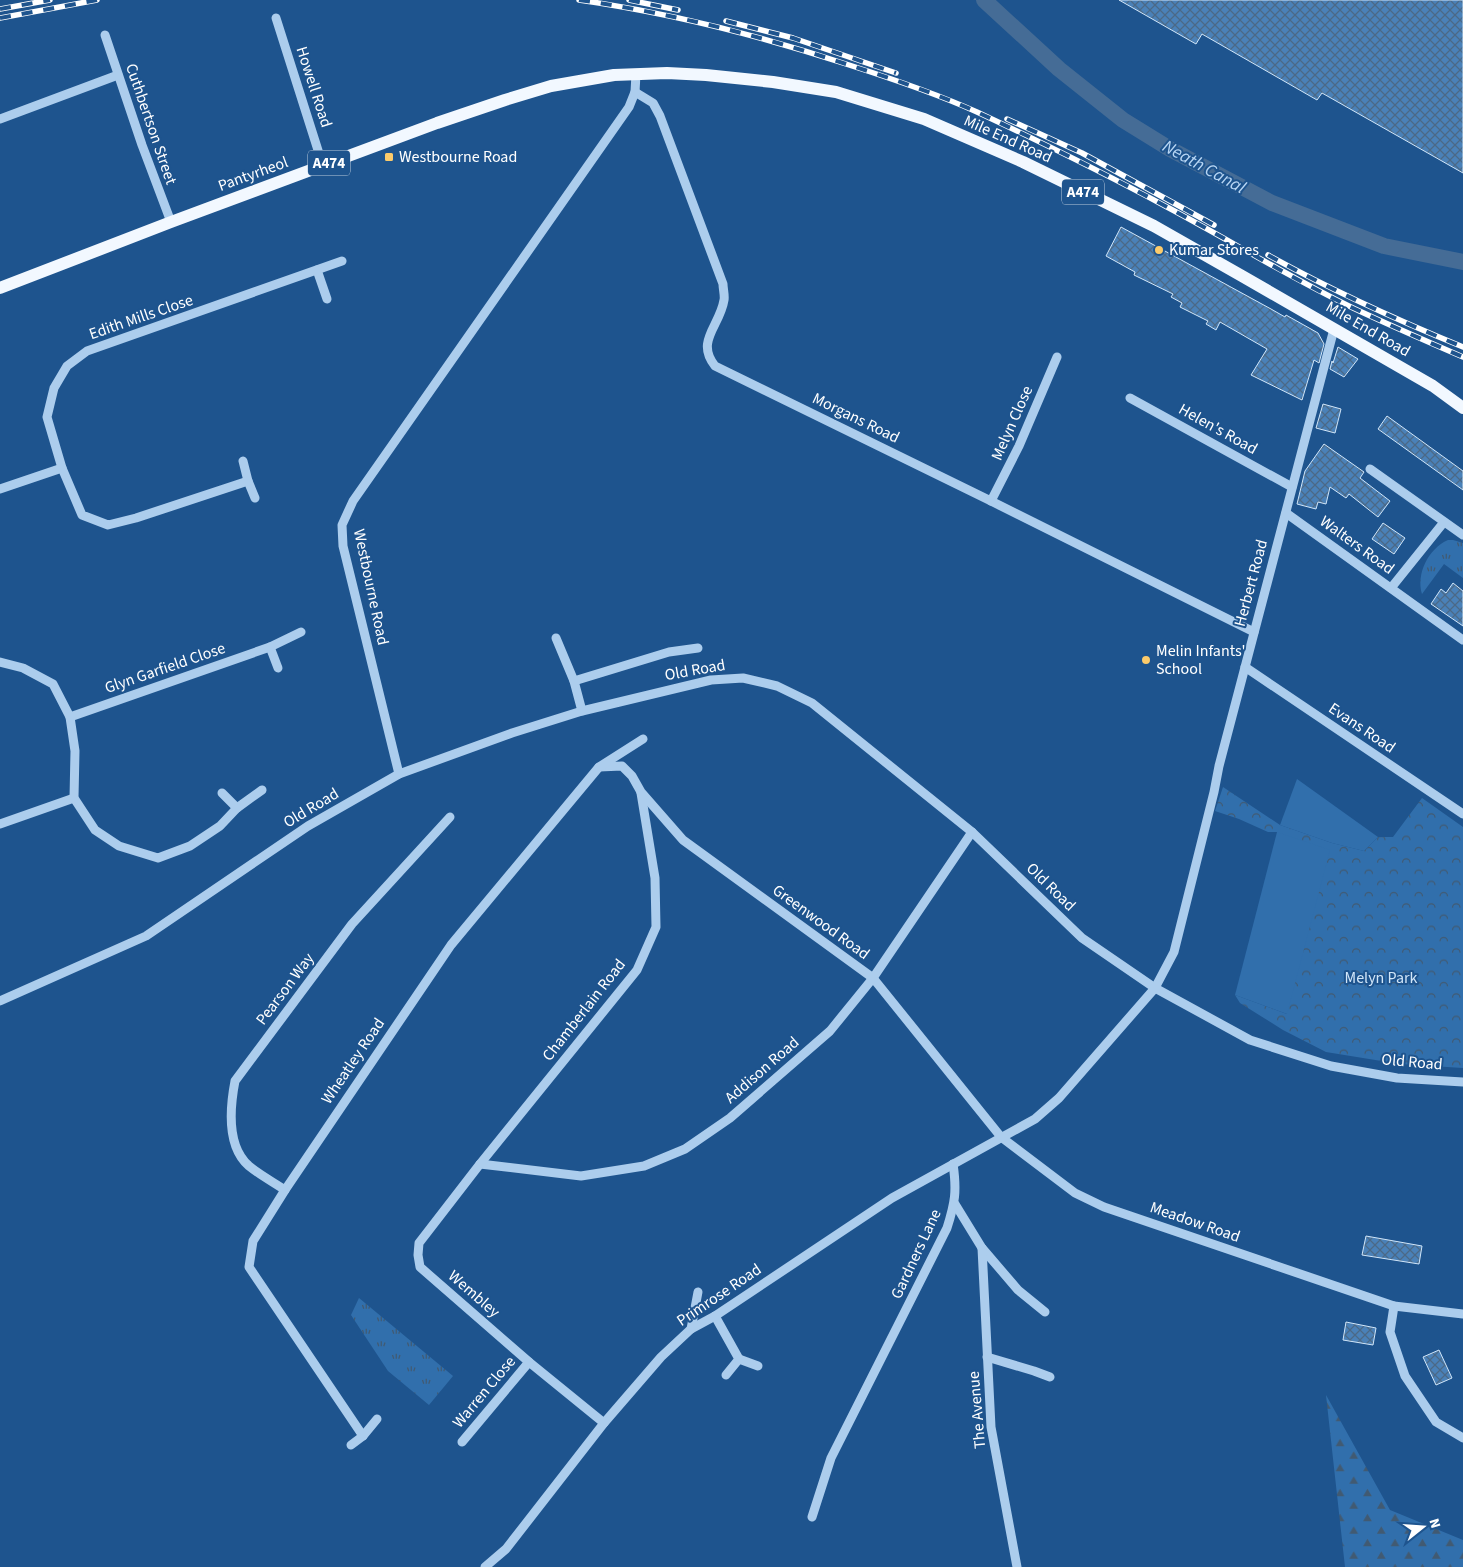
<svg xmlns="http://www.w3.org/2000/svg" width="1463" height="1567" font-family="'Source Sans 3',sans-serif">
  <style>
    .grass { fill: url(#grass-tufts) }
    .forest { fill: url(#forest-firs) }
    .park { fill: url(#park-crowns) }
    .garden { fill: #316fac }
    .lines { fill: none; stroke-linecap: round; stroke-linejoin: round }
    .canal { stroke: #456c96; stroke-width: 16 }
    .building { fill: url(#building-cross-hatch); stroke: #d1e6f9 }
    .minor { stroke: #accded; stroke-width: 9 }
    .major { stroke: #f2f8ff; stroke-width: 12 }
    .rail-casing { stroke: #fff; stroke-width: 5.5 }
    .rail { stroke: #1e548e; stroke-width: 4; stroke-dasharray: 11; stroke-linecap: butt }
    .poi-dot { fill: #fccb6b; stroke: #1e548e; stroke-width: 2 }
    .labels { text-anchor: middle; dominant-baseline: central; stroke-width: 4; stroke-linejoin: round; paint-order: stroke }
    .shield { fill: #1e548e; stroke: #bcccdd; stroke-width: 1 }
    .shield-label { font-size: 15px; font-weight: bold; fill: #fff }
    .street-label { font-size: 16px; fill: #fff; stroke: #1e548e }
    .poi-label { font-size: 16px; fill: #fff; stroke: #1e548e; text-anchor: start }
    .park-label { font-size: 16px; fill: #d1e6f9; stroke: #1e548e }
    .water-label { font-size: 18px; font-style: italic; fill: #b8d6f4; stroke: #1e548e }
  </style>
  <defs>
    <pattern id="grass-tufts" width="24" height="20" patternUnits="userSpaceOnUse" patternTransform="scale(1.25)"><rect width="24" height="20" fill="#316fac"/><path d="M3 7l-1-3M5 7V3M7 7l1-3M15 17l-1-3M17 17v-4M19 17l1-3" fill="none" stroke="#415a72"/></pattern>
    <pattern id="forest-firs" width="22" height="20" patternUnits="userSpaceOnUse" patternTransform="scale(1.25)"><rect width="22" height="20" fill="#316fac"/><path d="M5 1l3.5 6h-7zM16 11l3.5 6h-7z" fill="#415a72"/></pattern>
    <pattern id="park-crowns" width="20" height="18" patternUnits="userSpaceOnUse" patternTransform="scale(1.25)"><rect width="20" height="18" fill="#316fac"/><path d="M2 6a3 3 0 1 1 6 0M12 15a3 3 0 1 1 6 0" fill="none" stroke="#415a72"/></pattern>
    <pattern id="building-cross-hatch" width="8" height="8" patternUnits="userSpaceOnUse" patternTransform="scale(1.25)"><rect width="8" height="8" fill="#4a81b8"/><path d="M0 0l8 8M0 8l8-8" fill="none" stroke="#4b6987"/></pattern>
  </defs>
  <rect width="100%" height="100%" fill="#1e548e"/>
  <g class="grass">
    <path d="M1448,540H1453L1463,543V578L1444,564L1422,594C1416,574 1428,549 1448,540Z"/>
    <polygon points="359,1298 453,1376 429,1405 388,1371 351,1315"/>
  </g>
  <polygon class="forest" points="1326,1395 1390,1510 1463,1540 1463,1567 1345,1567"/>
  <polygon class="park" points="1223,787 1280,825 1332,843 1364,851 1378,837 1393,837 1422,798 1463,827 1463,1068 1400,1064 1326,1052 1283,1030 1240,1003 1235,995 1287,1014 1277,832 1268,832 1239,819 1215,811"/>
  <g class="garden">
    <polygon points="1297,779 1378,837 1364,851 1332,843 1280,825"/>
    <polygon points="1277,832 1330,850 1287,1014 1235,995"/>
  </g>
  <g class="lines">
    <polyline class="canal" points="984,0 1059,69 1123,120 1170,149 1272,203 1384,246 1463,262"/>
  </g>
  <g class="building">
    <polygon points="1119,0 1463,0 1463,173 1322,93 1317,100 1202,34 1196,44"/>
    <polygon points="1121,227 1271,309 1285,317 1286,315 1318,333 1324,344 1319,363 1314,360 1302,400 1251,375 1267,349 1220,322 1216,330 1206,324 1208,321 1180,307 1182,303 1171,297 1173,294 1134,275 1135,272 1106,256"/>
    <polygon points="1338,347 1358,359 1344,377 1330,369 1332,361 1333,363"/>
    <polygon points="1323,404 1341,409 1335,433 1316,428"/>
    <polygon points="1387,416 1463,471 1463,490 1378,429"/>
    <polygon points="1324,444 1364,472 1360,478 1390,501 1378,517 1349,494 1346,498 1330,487 1326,504 1318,502 1316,509 1297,504 1305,471"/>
    <polygon points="1383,523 1405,538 1394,554 1372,539"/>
    <polygon points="1453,583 1463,591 1463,626 1431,604 1441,589 1446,593"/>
    <polygon points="1366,1236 1422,1246 1419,1264 1362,1255"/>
    <polygon points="1346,1322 1376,1328 1373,1345 1343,1340"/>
    <polygon points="1439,1350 1452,1378 1436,1385 1423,1357"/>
  </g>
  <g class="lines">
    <g class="minor">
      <polyline points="276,18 323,166"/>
      <polyline points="105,35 142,145 171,222"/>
      <path d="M635,92L653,103L660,116L723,284C723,289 725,296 724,300C720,326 695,341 715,366L991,501L1254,632"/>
      <polyline points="0,119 118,75"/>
      <polyline points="317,270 327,299"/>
      <polyline points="1130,398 1292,487"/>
      <polyline points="243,461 248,481 255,498"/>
      <polyline points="1370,469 1463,535"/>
      <polyline points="248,481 136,518 108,525 82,515 62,468 47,417 54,388 67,366 87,351 342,261"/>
      <polyline points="0,489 62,468"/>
      <polyline points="991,501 1019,446 1057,357"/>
      <polyline points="1286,513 1463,640"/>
      <polyline points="1391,588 1444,522"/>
      <polyline points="556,638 574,681 582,711"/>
      <polyline points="270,647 278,668"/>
      <polyline points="0,662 23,668 53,684 70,717 75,751 74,798 95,830 119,846 158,858 190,846 220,826 237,808 262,790"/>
      <polyline points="1245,667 1463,814"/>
      <polyline points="574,681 669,652 698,648"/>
      <polyline points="70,717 270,647 301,632"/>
      <polyline points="599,767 622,766 632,776 641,792 683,840 873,978 1001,1137 1075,1193 1104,1207 1394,1306 1463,1314"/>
      <polyline points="399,774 343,546 342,525 353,501 629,107 635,92 636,74"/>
      <polyline points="222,793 237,808"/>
      <polyline points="0,824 74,798"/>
      <polyline points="0,1001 146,936 308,826 399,774 512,733 582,711 711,680 743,678 777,686 812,703 972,832 1082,938 1155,988 1250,1040 1331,1066 1397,1078 1463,1082"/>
      <polyline points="480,1164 581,1176 644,1166 685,1149 730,1118 830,1031 873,978 972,832"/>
      <path d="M285,1190C273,1182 260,1175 249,1166C226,1146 230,1107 235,1081L352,924L450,817"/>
      <polyline points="955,1204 982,1248 1018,1290 1045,1312"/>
      <polyline points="982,1248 991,1427 1017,1567"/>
      <polyline points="1394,1306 1390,1332 1405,1376 1436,1422 1463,1438"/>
      <polyline points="715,1316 739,1359 726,1375"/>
      <polyline points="691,1329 698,1292"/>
      <polyline points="987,1357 1034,1371 1050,1377"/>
      <polyline points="739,1359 758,1366"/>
      <polyline points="604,1423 529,1362 420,1267 418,1255 419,1243 480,1164 637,970 656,927 655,878 641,793"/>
      <polyline points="363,1436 249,1267 253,1241 285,1190 451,945 599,767 643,739"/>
      <polyline points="462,1442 529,1362"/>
      <polyline points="351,1445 363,1436 377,1419"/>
      <path d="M812,1517L831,1458L947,1228C955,1203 957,1191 953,1164"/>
      <polyline points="485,1567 506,1549 604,1423 661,1357 691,1329 715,1316 892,1198 1035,1119 1059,1098 1155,988 1174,952 1214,792 1219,766 1334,329"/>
    </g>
    <polyline class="major" points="0,288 171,222 437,123 505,100 551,86 614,75 667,73 706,75 773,82 836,92 924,119 1023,162 1154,226 1242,276 1433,386 1463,408"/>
    <g class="rail-casing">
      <g id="rail">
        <path d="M579,0C670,13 758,35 846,64C890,78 935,93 977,112C1041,142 1104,173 1167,207C1229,240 1289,277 1353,308C1389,325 1426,341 1463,357"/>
        <polyline points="629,0 678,10"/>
        <polyline points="0,9 50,0"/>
        <polyline points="0,18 97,0"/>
        <polyline points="726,21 793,38 896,73"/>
        <polyline points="1007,119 1082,153 1214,225"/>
        <path d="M1268,255C1331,290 1397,320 1463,347"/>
      </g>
    </g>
    <use href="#rail" class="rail"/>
  </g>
  <g class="poi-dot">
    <rect x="384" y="152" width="10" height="10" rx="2.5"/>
    <circle cx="1159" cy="250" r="5"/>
    <circle cx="1146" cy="660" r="5"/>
  </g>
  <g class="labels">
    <g class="shield">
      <rect x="308" y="150.5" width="42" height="25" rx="4"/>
      <rect x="1062" y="179.5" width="42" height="25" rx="4"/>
    </g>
    <g class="shield-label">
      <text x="329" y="163">A474</text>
      <text x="1083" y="192">A474</text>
    </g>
    <g class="street-label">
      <text transform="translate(314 87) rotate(72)">Howell Road</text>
      <text transform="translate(151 124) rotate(71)">Cuthbertson Street</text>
      <text transform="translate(1008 139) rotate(24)">Mile End Road</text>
      <text transform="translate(253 174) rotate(-20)">Pantyrheol</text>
      <text transform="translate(141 317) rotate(-19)">Edith Mills Close</text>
      <text transform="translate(1368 329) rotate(30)">Mile End Road</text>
      <text transform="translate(856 418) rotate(26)">Morgans Road</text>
      <text transform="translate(1012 423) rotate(-66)">Melyn Close</text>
      <text transform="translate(1218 429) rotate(29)">Helen's Road</text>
      <text transform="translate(1357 545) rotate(36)">Walters Road</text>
      <text transform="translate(1251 583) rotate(-75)">Herbert Road</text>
      <text transform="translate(371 587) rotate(78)">Westbourne Road</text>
      <text transform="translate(165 668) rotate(-19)">Glyn Garfield Close</text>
      <text transform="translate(695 670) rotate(-10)">Old Road</text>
      <text transform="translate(1362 728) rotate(34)">Evans Road</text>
      <text transform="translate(311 808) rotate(-31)">Old Road</text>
      <text transform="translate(1051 887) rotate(44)">Old Road</text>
      <text transform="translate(821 922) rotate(36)">Greenwood Road</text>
      <text transform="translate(285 989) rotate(-53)">Pearson Way</text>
      <text transform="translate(584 1010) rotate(-52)">Chamberlain Road</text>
      <text transform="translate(353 1061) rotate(-56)">Wheatley Road</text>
      <text transform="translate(1412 1062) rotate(5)">Old Road</text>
      <text transform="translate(762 1070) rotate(-41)">Addison Road</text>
      <text transform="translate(1195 1222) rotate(19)">Meadow Road</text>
      <text transform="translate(916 1254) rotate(-65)">Gardners Lane</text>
      <text transform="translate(474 1294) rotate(41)">Wembley</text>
      <text transform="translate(719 1295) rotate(-34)">Primrose Road</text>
      <text transform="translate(484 1392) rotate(-50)">Warren Close</text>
      <text transform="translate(977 1410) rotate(-95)">The Avenue</text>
    </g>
    <g class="poi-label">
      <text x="399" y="157">Westbourne Road</text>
      <text x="1169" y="250">Kumar Stores</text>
      <text x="1156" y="651">Melin Infants'<tspan x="1156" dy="18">School</tspan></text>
    </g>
    <g class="park-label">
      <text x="1381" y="978">Melyn Park</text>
    </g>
    <g class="water-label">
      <text transform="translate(1204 167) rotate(29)">Neath Canal</text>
    </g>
  </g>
  <g transform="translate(1423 1527) rotate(73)" stroke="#1e548e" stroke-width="4" paint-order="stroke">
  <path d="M0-4L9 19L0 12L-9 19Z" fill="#ffffff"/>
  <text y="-8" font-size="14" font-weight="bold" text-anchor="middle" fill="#ffffff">N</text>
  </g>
</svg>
